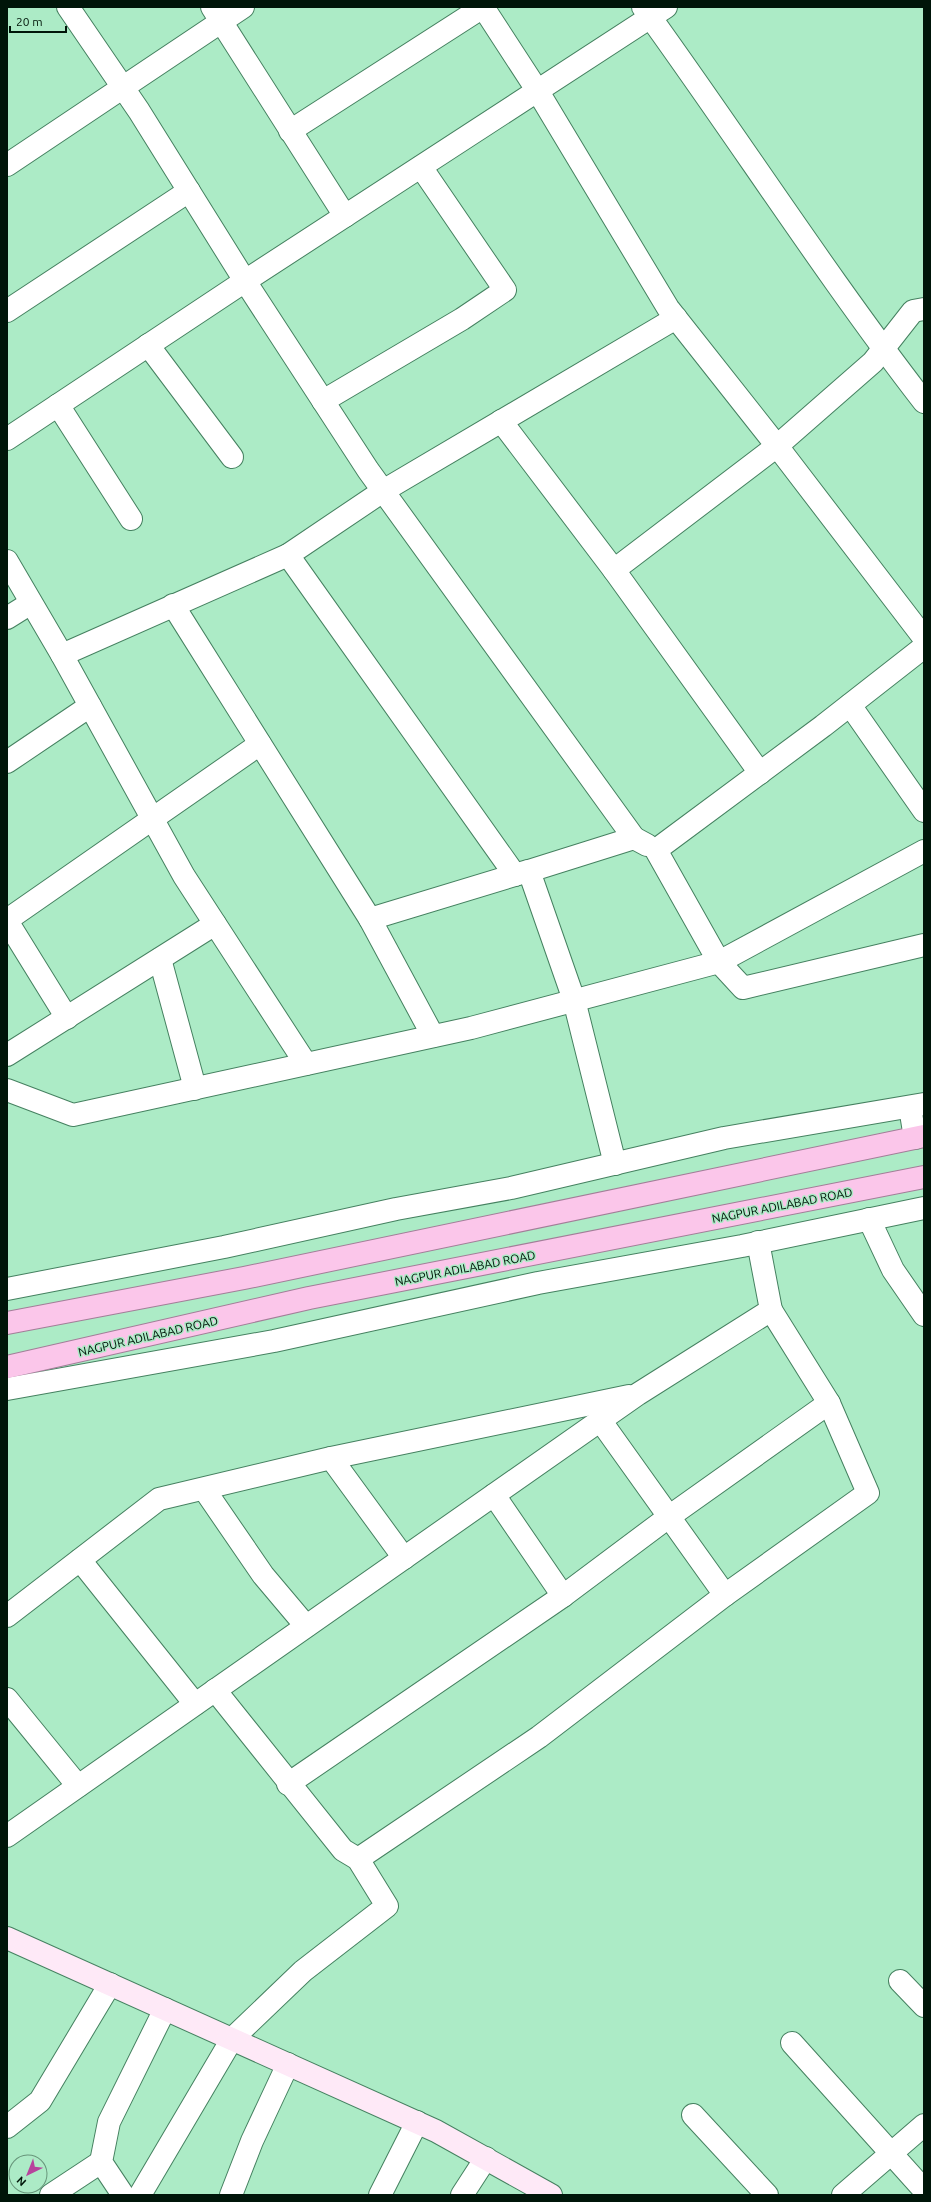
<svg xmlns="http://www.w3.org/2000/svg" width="931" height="2202" font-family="Ubuntu,sans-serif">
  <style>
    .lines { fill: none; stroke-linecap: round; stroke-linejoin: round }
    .minor-casing { stroke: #458160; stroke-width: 24 }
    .tertiary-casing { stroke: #458160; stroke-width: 24 }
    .secondary-casing { stroke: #458160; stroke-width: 24 }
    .trunk-casing { stroke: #a27e98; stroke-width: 24 }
    .minor { stroke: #fff; stroke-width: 22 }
    .tertiary { stroke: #fff; stroke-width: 22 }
    .secondary { stroke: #fee9f7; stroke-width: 22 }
    .trunk { stroke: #fbc6ea; stroke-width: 22 }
    .labels { text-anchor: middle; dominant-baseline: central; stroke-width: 3; stroke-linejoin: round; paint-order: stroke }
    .street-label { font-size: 12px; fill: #001509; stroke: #acebc6 }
  </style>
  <rect width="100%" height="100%" fill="#acebc6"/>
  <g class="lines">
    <g class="minor-casing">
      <g id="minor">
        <polyline points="68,7 139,111 245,281 368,470 634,838"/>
        <polyline points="212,7 345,216"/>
        <polyline points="483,7 537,90 668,308 777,446 614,570"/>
        <path d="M643,7C738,138 825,274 924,402"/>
        <polyline points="290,131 483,7"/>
        <polyline points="7,165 243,7"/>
        <polyline points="924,309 913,311 873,362 777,446 924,638"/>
        <polyline points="7,311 189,191"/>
        <polyline points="148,345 232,457"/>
        <polyline points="323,401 462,319 505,290 421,167"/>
        <polyline points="58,405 131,519"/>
        <polyline points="501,421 614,570 760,773"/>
        <polyline points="7,439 245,281 666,7"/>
        <polyline points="7,561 62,655 288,555"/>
        <polyline points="173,605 370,919"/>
        <polyline points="7,618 31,603"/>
        <polyline points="62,655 184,876 306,1064"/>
        <polyline points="850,705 924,811"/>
        <polyline points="7,762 90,706"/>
        <polyline points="924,851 719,962 743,988 924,945"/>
        <polyline points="515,875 288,555 383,491 676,318"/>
        <polyline points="7,920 260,744"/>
        <polyline points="7,921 67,1018"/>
        <polyline points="160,959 195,1088 194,1089"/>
        <polyline points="433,1036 370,919 528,871"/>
        <polyline points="7,1055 215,924"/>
        <polyline points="7,1090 73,1115 471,1028 719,962 656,850 823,726 924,647"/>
        <polyline points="615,1164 574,1000 529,871 634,838 647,845"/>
        <polyline points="869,1219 893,1270 924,1315"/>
        <polyline points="331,1458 629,1396"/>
        <polyline points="204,1489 263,1575 306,1626"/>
        <polyline points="494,1495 563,1596"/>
        <polyline points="80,1560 195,1704"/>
        <polyline points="725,1595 868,1493 829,1403 771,1310"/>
        <polyline points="7,1616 159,1499 331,1458 404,1558"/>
        <polyline points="7,1699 78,1786"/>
        <polyline points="288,1784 563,1596 670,1516 829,1403"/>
        <polyline points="7,1836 638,1394 771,1310 758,1242"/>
        <polyline points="358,1859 539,1737 725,1595 600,1420"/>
        <polyline points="900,1981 924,2006"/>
        <polyline points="792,2043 924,2190"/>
        <polyline points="693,2115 767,2195"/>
        <polyline points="7,2127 40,2101 110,1984"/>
        <polyline points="51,2195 101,2162"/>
        <polyline points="123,2195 101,2162 109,2122 165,2009"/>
        <polyline points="140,2195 232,2039 303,1971 387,1906 358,1859 343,1850 215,1690"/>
        <polyline points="231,2195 252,2141 288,2064"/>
        <polyline points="380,2195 417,2122"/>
        <polyline points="462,2195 486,2158"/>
        <polyline points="843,2195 924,2125"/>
      </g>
    </g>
    <g class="tertiary-casing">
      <g id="tertiary">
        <polyline points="910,1107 915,1138"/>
        <polyline points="7,1289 224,1247 396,1209 511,1188 724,1138 924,1104"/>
        <polyline points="7,1389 274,1341 538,1283 742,1246 924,1208"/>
      </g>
    </g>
    <g class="secondary-casing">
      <polyline id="secondary" points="7,1938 436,2131 551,2195"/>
    </g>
    <g class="trunk-casing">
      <g id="trunk">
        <polyline points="7,1323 244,1278 924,1136"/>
        <polyline points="7,1367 309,1298 924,1177"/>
      </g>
    </g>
    <use href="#minor" class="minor"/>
    <use href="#tertiary" class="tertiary"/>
    <use href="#secondary" class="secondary"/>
    <use href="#trunk" class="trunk"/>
  </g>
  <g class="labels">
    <g class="street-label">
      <text transform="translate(782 1205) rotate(-11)">NAGPUR ADILABAD ROAD</text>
      <text transform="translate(465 1268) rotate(-11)">NAGPUR ADILABAD ROAD</text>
      <text transform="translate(148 1336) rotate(-13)">NAGPUR ADILABAD ROAD</text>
    </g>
  </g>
  <rect width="931" height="2202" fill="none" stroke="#001509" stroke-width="16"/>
  <g transform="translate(28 2174) rotate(223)"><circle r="19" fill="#acebc6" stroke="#67957a"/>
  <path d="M0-3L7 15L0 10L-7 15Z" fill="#b7439c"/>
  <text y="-6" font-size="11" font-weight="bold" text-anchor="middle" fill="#001509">N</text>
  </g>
  <path d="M10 26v6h56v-6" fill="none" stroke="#001509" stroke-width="2"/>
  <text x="16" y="26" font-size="12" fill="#001509" stroke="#acebc6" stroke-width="3" paint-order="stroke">20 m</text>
</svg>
